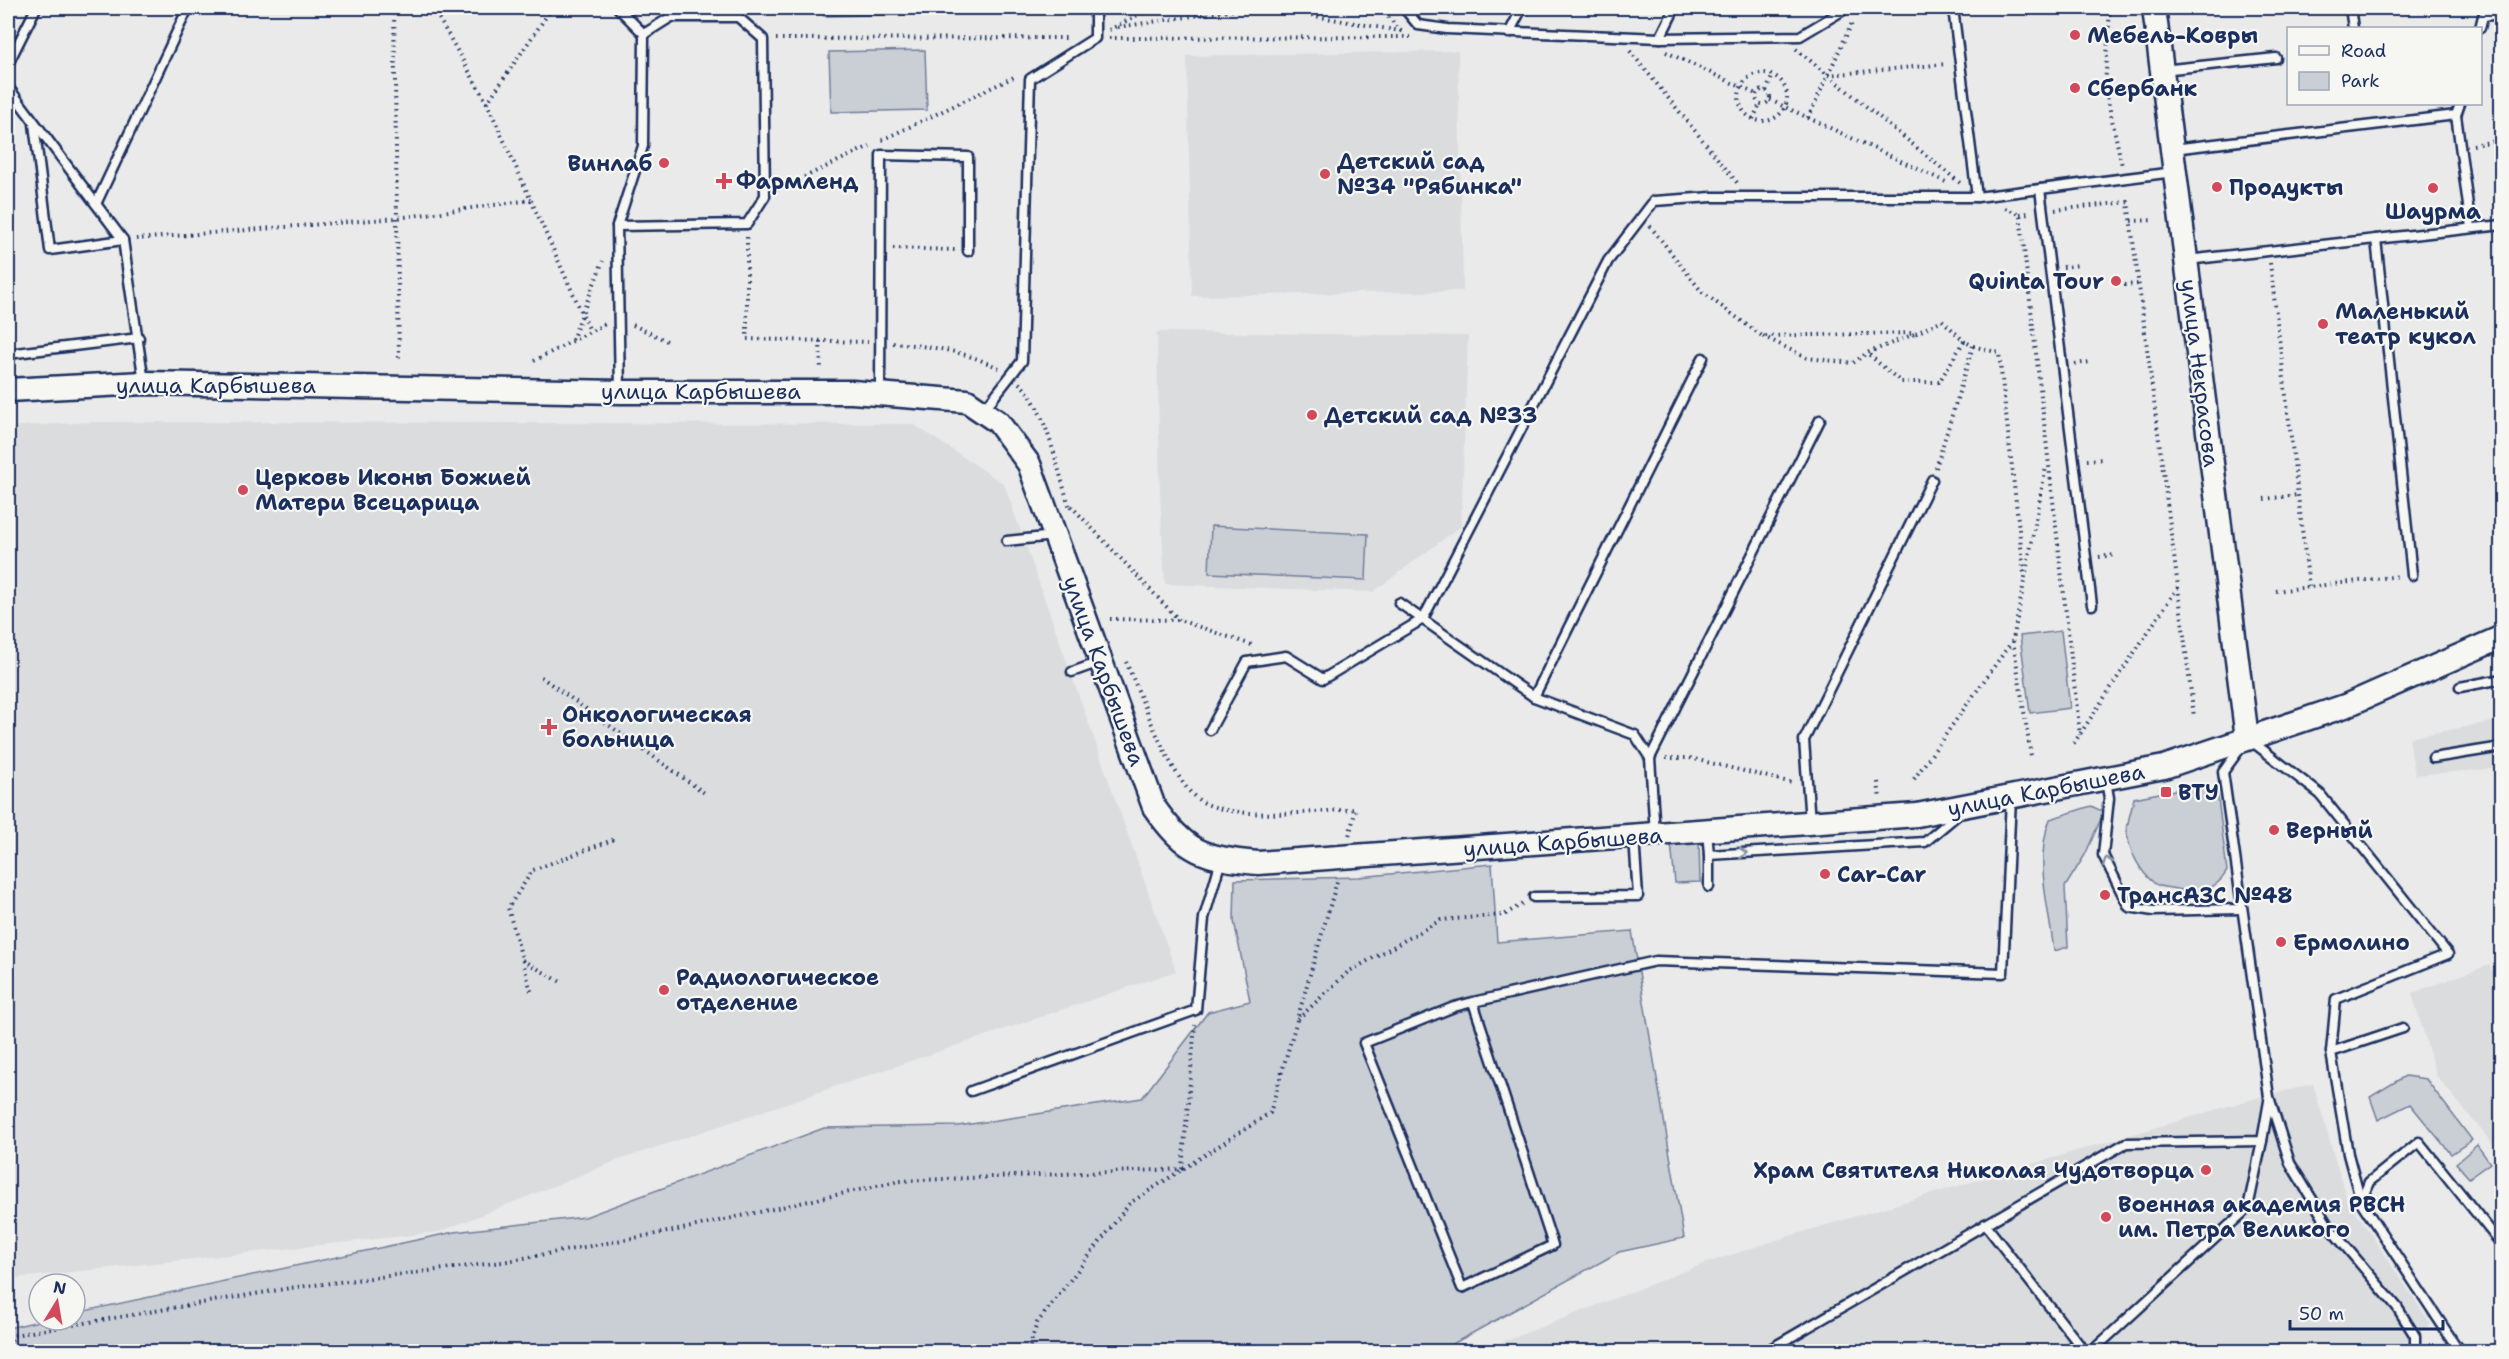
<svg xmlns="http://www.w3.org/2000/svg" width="2509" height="1359" font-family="'Shantell Sans',sans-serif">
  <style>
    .built { fill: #dadcde }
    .green { fill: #caced5; stroke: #727e9a; stroke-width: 1.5 }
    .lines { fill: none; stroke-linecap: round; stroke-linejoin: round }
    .lane-casing { stroke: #1b2f5e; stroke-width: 13 }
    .secondary-casing { stroke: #1b2f5e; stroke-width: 27 }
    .path { stroke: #1b2f5e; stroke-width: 4; stroke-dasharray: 1.5 4.5; stroke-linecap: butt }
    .lane { stroke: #f6f6f2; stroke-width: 8 }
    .secondary { stroke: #f6f6f2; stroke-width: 22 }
    .oneway { stroke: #8892a8 }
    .poi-dot { fill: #d1495b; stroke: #f6f6f2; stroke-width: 2 }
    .labels { text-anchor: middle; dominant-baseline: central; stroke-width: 4.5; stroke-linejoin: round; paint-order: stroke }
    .poi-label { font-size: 22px; font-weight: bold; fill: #1b2f5e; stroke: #f6f6f2; text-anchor: start }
    .street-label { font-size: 22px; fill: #1b2f5e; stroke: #f6f6f2 }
  </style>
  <rect width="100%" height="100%" fill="#e9eae9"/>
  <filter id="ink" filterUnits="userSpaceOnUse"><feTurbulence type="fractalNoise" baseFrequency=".0167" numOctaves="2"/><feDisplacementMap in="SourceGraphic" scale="12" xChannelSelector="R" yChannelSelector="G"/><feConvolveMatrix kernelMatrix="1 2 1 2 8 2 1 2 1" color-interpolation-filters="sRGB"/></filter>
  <g filter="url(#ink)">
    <g class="built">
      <polygon points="1458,51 1463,291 1192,296 1187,56"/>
      <polygon points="1157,332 1468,336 1461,526 1373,592 1165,584 1160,493"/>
      <polygon points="94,422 913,424 1004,484 1176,971 613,1162 439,1232 8,1279 8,427"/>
      <polygon points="2501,720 2501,768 2415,775 2409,738"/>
      <polygon points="2489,965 2501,986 2501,1154 2436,1075 2412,993"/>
      <polygon points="2313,1084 2346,1197 2431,1324 2392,1352 1477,1352 1703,1264 1786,1237 2249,1100"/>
    </g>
    <g class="green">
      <polygon points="824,8 921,8 921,14 824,16"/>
      <polygon points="925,50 927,110 831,112 829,52"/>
      <polygon points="1211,526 1368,534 1366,580 1209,573"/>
      <polygon points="2061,631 2070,708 2030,713 2020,636"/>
      <path d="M2206,784L2216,792L2218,798L2227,871C2214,894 2195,893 2171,888C2165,887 2158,887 2154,883C2140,872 2130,852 2127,834C2126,824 2132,809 2134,798Z"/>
      <path d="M2091,806L2104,812L2085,855L2065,887L2068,947L2054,951C2049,908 2034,860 2050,819Z"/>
      <polygon points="1699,842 1700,882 1675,883 1671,843"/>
      <polygon points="1492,864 1497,942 1632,931 1684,1238 1619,1252 1440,1351 8,1352 8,1328 43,1320 75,1320 75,1313 454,1232 585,1217 824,1128 958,1126 1142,1098 1208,1012 1250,1001 1234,921 1235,880 1359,877"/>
      <polygon points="2405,1076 2426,1079 2472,1140 2451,1154 2410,1104 2378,1120 2370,1097"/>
      <polygon points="2477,1145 2490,1163 2469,1178 2456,1163"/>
    </g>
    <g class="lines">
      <g class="lane-casing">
        <g id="lane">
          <polyline points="1404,8 1418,25 1447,29 1660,38 1800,36 1847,8"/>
          <polyline points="1953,8 1977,197 2174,172"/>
          <polyline points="2350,8 2353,28"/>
          <polyline points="2480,28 2483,16 2502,14"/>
          <polyline points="1509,33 1522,8"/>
          <polyline points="1660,38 1675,8"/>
          <polyline points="8,64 36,8"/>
          <polyline points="2162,70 2276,58"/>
          <polyline points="8,87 123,240 144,382"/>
          <polyline points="2456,115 2471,228"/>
          <polyline points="34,124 50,250 123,240"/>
          <polyline points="2173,149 2456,115 2460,104"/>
          <polyline points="2040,189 2092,605"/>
          <polyline points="96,204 188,8"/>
          <polyline points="617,226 747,224 765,196 763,39 738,17 671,17 644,34 618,8"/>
          <polyline points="2376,239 2412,575"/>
          <polyline points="2187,260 2502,225"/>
          <polyline points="8,354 139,338"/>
          <polyline points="620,391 617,226 643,146 644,34"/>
          <polyline points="880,394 881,155 968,157 968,251"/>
          <polyline points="983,411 1022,361 1030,79 1095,38 1095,8"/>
          <polyline points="1007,541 1054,536"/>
          <polyline points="1399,603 1534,697 1635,735 1650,758"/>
          <polyline points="1072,672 1100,662"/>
          <polyline points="2460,687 2502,679"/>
          <polyline points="1534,697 1703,358"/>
          <polyline points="1210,730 1247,662 1286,656 1323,679 1423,619 1608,261 1654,201 1712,197 1977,197"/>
          <polyline points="2250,740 2320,794 2448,954 2336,999 2331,1052 2348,1154 2361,1202 2460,1352"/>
          <polyline points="2242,746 2223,772 2269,1097 2290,1163 2329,1227 2397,1307 2415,1336 2415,1352"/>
          <polyline points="2433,758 2502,747"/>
          <polyline points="2106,781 2109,798 2103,855 2129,907 2153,911 2241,909"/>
          <polyline points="1810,822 1804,740 1932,480"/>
          <polyline points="1707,831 1709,855 1925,842 1961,812"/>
          <polyline points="1655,834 1650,758 1820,420"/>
          <polyline points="1709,855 1709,887"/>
          <polyline points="1534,897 1638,896 1634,837"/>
          <polyline points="1473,1002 1553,1245 1462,1288 1364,1043 1454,1007 1473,1002 1656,961 2003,973 2011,798"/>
          <polyline points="2331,1052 2403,1028"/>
          <polyline points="971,1091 1196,1010 1204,918 1221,860"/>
          <polyline points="2361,1202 2369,1182 2419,1142 2502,1245"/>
          <polyline points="1985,1224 2085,1352"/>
          <polyline points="1765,1352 2126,1143 2262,1141 2269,1101"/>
          <polyline points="2091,1352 2248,1208 2262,1141"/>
        </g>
      </g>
      <g class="secondary-casing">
        <g id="secondary">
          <polyline points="2154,8 2247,738"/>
          <path d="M8,390L144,383L621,392H852L967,401L998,422L1029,464L1154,807C1186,853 1204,858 1258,863L1917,815L2164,767L2345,706L2502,637"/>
        </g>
      </g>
      <g class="path">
        <polyline points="394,8 399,361"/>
        <polyline points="433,8 487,103"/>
        <polyline points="552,8 487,103 590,331"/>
        <polyline points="1270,8 1405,32"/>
        <polyline points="1380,8 1401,31"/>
        <polyline points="2110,8 2105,87 2122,166"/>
        <polyline points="1118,27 1248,8"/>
        <polyline points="1109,30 1151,8"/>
        <polyline points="1109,38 1410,37"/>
        <polyline points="776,39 1068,38"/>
        <polyline points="1796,49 1960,183"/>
        <polyline points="1630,51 1739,185"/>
        <polyline points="1666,52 1756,94"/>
        <circle cx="1763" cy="97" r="24"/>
        <polyline points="1828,75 1946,64"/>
        <circle cx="1763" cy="97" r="7"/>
        <polyline points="1766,91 1773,75"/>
        <polyline points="1770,100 1946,182"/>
        <polyline points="1808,118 1853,21"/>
        <polyline points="1753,119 1760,104"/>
        <polyline points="882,140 1016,76"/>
        <polyline points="2473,145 2502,140"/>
        <polyline points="777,190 870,146"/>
        <polyline points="2005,208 2020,214 2080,735"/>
        <polyline points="2055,210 2128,202 2178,587 2072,746"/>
        <polyline points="2020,214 2029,213"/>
        <polyline points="2131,221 2155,220"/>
        <polyline points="1650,226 1702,292 1762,336 1917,333 1942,320 1964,341 1939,382 1901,382 1867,353 1917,333"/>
        <polyline points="747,237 747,339 868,342"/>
        <polyline points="136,239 397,218 531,200"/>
        <polyline points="893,248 955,250"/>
        <polyline points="2270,263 2309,587"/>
        <polyline points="2063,267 2080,265"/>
        <polyline points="2124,285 2139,284"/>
        <polyline points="633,325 667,341"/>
        <polyline points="1763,336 1807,358 1853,363 1867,353"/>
        <polyline points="572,340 603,261"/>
        <polyline points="820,341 821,371"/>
        <path d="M893,343C935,347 960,350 999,368"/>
        <polyline points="1973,346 1999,353 2024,573"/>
        <polyline points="534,361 607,323"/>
        <polyline points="2075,364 2091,362"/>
        <path d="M1019,383C1047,407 1058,474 1070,508"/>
        <polyline points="2087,460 2103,459"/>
        <polyline points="1936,468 1973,346 1964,341"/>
        <polyline points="2264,499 2298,495"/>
        <polyline points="1071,506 1179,620"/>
        <polyline points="2099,557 2115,555"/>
        <polyline points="2178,587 2194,717"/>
        <polyline points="2276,591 2400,576"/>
        <polyline points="1110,619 1179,620 1255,646"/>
        <polyline points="2013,641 2031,756"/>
        <path d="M1126,662C1143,700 1164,762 1191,793C1219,825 1316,811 1356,809L1349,836"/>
        <polyline points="541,677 706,794"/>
        <polyline points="1666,758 1690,758 1793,783"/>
        <polyline points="1914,779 2013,640 2046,467"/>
        <polyline points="1878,782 1880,799"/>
        <polyline points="522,960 561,982"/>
        <polyline points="531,991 508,908 533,870 615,839"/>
        <polyline points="1298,1019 1348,972 1441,920 1504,915 1524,903"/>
        <polyline points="8,1336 290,1288 502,1262 678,1230 899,1181 1182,1169 1195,1025"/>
        <polyline points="8,1345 14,1337"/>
        <polyline points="1028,1352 1037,1323 1130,1203 1270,1113 1338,878"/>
      </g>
      <use href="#lane" class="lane"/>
      <use href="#secondary" class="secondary"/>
    </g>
    <defs><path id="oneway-chevron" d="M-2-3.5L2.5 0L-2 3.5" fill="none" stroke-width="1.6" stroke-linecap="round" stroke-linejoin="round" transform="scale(1.5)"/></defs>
    <g class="oneway">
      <use href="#oneway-chevron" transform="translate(1743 853) rotate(-3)"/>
      <use href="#oneway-chevron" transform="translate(2107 861) rotate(-111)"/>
    </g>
  </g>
  <g class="poi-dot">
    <circle cx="2075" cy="35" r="6"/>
    <circle cx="2075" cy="88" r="6"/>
    <circle cx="664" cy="163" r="6"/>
    <circle cx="1325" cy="174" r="6"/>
    <path d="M721 172h6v6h6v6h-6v6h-6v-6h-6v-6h6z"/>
    <circle cx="2217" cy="187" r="6"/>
    <circle cx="2433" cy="188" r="6"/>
    <circle cx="2116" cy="281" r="6"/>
    <circle cx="2323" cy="324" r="6"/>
    <circle cx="1312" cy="415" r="6"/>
    <circle cx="243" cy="490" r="6"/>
    <path d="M546 718h6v6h6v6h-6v6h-6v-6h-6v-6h6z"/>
    <rect x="2160" y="786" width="12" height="12" rx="3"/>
    <circle cx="2274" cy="830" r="6"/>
    <circle cx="1825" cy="874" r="6"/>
    <circle cx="2105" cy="895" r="6"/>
    <circle cx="2281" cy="942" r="6"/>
    <circle cx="664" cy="990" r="6"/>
    <circle cx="2206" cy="1170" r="6"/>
    <circle cx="2106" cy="1217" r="6"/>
  </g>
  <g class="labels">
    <g class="poi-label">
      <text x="2087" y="35">Мебель-Ковры</text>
      <text x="2087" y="88">Сбербанк</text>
      <text x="1337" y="161">Детский сад<tspan x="1337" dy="25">№34 "Рябинка"</tspan></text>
      <text x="652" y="163" text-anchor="end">Винлаб</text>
      <text x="736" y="181">Фармленд</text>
      <text x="2229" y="187">Продукты</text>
      <text x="2433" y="211" text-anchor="middle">Шаурма</text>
      <text x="2104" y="281" text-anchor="end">Quinta Tour</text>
      <text x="2335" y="311">Маленький<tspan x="2335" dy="25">театр кукол</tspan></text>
      <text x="1324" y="415">Детский сад №33</text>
      <text x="255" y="477">Церковь Иконы Божией<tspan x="255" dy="25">Матери Всецарица</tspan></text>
      <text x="562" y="714">Онкологическая<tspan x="562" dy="25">больница</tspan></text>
      <text x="2178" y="792">ВТУ</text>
      <text x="2286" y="830">Верный</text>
      <text x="1837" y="874">Car-Car</text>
      <text x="2117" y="895">ТрансАЗС №48</text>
      <text x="2293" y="942">Ермолино</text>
      <text x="676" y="977">Радиологическое<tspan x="676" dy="25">отделение</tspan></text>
      <text x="2194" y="1170" text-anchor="end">Храм Святителя Николая Чудотворца</text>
      <text x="2118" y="1204">Военная академия РВСН<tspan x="2118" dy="25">им. Петра Великого</tspan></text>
    </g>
    <g class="street-label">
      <text transform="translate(2200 373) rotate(83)">улица Некрасова</text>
      <text x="216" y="385">улица Карбышева</text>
      <text x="701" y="391">улица Карбышева</text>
      <text transform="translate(1104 671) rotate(70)">улица Карбышева</text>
      <text transform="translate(2046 790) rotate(-11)">улица Карбышева</text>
      <text transform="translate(1563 842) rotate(-4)">улица Карбышева</text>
    </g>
  </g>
  <rect width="2509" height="1359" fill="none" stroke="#f6f6f2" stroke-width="30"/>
  <rect x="15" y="15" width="2479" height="1329" fill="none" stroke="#1b2f5e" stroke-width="2" filter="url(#ink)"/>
  <rect x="2287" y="27" width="195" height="78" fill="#f6f6f2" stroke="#9ea6b7" stroke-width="1.5"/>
  <rect x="2299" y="46" width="30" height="9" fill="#f6f6f2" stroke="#9ea6b7" stroke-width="1.5"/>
  <text x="2341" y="57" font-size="18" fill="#1b2f5e">Road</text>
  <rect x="2299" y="72" width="30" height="18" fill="#caced5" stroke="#9ea6b7" stroke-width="1.5"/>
  <text x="2341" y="87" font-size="18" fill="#1b2f5e">Park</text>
  <g transform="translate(57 1302) rotate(11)"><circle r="28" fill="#f6f6f2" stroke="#9ea6b7" stroke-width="1.5"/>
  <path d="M0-4.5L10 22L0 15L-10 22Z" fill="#d1495b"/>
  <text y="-9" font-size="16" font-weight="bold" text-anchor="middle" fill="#1b2f5e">N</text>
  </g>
  <path d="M2290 1320v9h153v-9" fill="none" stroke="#1b2f5e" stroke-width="3"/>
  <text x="2299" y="1320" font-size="18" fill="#1b2f5e" stroke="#f6f6f2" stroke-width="4.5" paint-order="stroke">50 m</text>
</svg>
